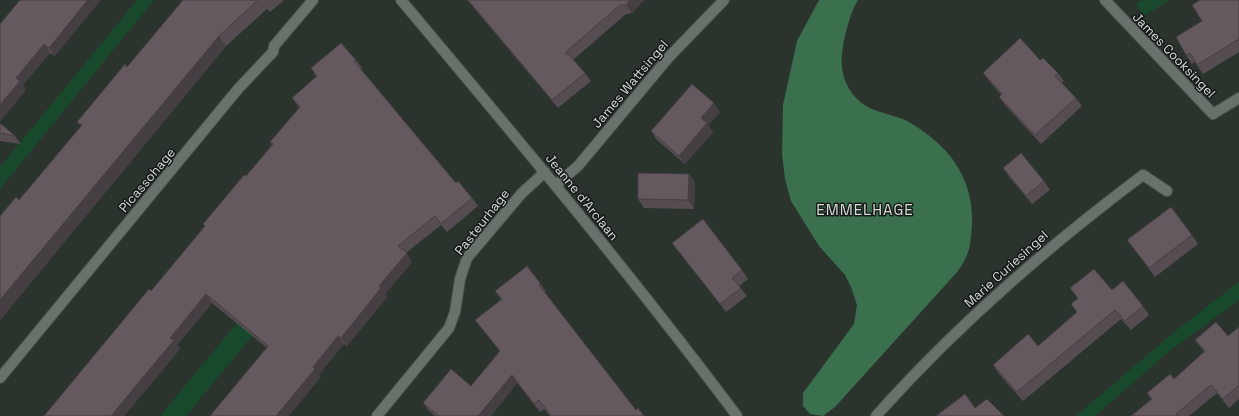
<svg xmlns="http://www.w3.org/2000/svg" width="1239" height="416" font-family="'Space Grotesk',sans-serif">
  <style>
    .green { fill: #18492c }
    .water { fill: #3a704e }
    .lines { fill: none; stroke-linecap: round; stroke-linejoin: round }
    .street-casing { stroke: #4a514b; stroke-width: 12 }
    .street { stroke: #68726b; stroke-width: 10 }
    .wall { fill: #554d52 }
    .shaded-wall { fill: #453e42 }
    .building { fill: #63595f; stroke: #453e42 }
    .labels { text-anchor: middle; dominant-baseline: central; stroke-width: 3; stroke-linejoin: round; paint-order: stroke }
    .street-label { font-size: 13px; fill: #d6dbd7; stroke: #161a17 }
    .quarter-label { font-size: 15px; letter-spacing: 1px; fill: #d6dbd7; stroke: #161a17 }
  </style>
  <rect width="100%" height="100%" fill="#2b332d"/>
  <g class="green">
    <polygon points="137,0 154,0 0,189 0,167"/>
    <polygon points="1142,0 1170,0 1144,16 1136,4"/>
    <polygon points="350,186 363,202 186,416 160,416"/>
    <polygon points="1239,282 1239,300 1167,353 1095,416 1076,416 1174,332"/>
  </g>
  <path class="water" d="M819,0H858C849,14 840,50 842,67C843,79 849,91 857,99C871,113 891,113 907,121C948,144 974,177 972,225C971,234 971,244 968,252C966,259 962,265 958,271L835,407L823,416L810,414L803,406V393L854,324L857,305L851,287L845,275L819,246L791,201L785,179L782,154L783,105L797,41Z"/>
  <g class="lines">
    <g class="street-casing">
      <g id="street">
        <path d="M401,0C516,137 630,273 737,416"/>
        <polyline points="1105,0 1213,114 1239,98"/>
        <polyline points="556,185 578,166 669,57 724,0"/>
        <polyline points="0,378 238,89 273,52 274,46 313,0"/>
        <polyline points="377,416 449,328 455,312 460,279 467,258 522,193 545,172"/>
        <path d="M876,416C956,326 1047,247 1143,175L1167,191"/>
      </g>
    </g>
    <use href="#street" class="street"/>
  </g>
  <g class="wall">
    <polygon points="20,0 55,56 50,53 23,85 26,90 0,121 0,24"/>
    <polygon points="183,0 284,0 270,12 267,9 226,46 0,320 0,216 19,200 81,126 77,122 127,67"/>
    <polygon points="467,0 644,0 632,13 626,14 573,60 585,73 591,81 558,108"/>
    <polygon points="1239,0 1239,52 1203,74 1195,62 1192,64 1186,55"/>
    <polygon points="356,60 362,68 361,69 456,183 472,198 478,206 447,232 441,225 406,253 412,262 385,294 387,297 347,346 344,344 319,374 321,377 267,348 212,303 177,345 180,349 124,416 44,416 151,291 205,226 203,224 246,176 272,145 270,142 299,108 292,98 316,77 311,68"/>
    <polygon points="1040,60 1058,73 1064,81 1062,83 1076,98 1082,106 1041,144 1005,105 999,97 1001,95 989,81 983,73"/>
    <polygon points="720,112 708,125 713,132 685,164 657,140 651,131"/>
    <polygon points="0,123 15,136 21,144 0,141"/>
    <polygon points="1003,168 1044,181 1050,190 1032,204 1009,177"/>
    <polygon points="689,174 695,183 694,209 644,208 638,199"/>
    <polygon points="1192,235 1198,244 1155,277 1127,240"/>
    <polygon points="672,243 742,270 748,279 739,286 747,296 726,312"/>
    <polygon points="540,283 546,292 545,293 636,410 644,416 550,416 544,409 540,412 517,383 491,416 435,416 429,411 423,403 471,386 500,351 475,320 501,300 495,291"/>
    <polygon points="1070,288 1112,290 1143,306 1149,315 1131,330 1121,319 1023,401 999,374 993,365 1038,346 1077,313 1071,304 1078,299"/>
    <polygon points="1239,327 1239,399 1229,408 1217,393 1189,416 1131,416 1151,399 1147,393 1174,379 1204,352 1195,340 1228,336"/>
  </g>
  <g class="shaded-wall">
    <polygon points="88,0 101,0 55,56 49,48"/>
    <polygon points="630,0 644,0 632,13 626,5"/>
    <polygon points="219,36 226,46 0,320 0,300"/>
    <polygon points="44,44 50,53 23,85 26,90 0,121 0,105 16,78"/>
    <polygon points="714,103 720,112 708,125 713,132 685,164 679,156 701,118"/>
    <polygon points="689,174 695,183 694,209 688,200"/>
    <polygon points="407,253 412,262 385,294 387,297 347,346 341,338 379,286"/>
    <polygon points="206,294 212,303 177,345 180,349 124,416 111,416 170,338"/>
    <polygon points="338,336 344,344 319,374 321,377 289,416 276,416 313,367"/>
    <polygon points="512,375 517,383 491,416 478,416"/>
  </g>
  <g class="building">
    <polygon points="20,0 88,0 49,48 44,44 16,78 20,81 0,105 0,24"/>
    <polygon points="183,0 258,0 219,36 0,300 0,216 16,197 19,200 82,125 77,122 125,64 127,67"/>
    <polygon points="468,0 630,0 626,5 620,5 565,53 570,56 585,73 552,100"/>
    <polygon points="1200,0 1239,0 1239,39 1197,65 1190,53 1186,55 1176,37 1202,21 1192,5"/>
    <polygon points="1020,38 1040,60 1043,58 1058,73 1055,76 1076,98 1035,135 999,97 1002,94 983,73"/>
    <polygon points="341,43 356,60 354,61 429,151 456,183 458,181 472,198 441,224 435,216 398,246 407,253 379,286 381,288 341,338 338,336 313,367 315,369 276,416 210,416 268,346 206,294 170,338 174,340 111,416 44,416 149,289 151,291 205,226 203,224 244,175 246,176 273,144 270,142 300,107 292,98 317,76 311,68"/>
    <polygon points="692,84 714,103 701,118 707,123 679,156 651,131"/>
    <polygon points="0,123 15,136 0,133"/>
    <polygon points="1021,153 1044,181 1026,196 1003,168"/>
    <polygon points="638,173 689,174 688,200 638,199"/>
    <polygon points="1171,207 1192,235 1149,268 1127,240"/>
    <polygon points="703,219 742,270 732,278 741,288 720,304 672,243"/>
    <polygon points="527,266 540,283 539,285 636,410 638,408 644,416 551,416 539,400 534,404 512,375 478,416 439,416 423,403 451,369 471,386 500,351 475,320 502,299 495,291"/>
    <polygon points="1094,269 1112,290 1123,281 1143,306 1125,321 1115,310 1017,392 993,365 1028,334 1038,346 1077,312 1071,304 1078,298 1070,288"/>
    <polygon points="1216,322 1228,336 1239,327 1239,385 1223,399 1211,385 1176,414 1177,416 1131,416 1152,399 1147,393 1170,374 1174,379 1205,351 1195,340"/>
    <polygon points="965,394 975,408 987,399 1004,416 936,416"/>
  </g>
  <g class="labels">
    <g class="street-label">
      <text transform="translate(1174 55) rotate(46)">James Cooksingel</text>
      <text transform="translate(630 84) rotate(-50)">James Wattsingel</text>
      <text transform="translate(147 180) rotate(-50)">Picassohage</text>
      <text transform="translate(582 197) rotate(51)">Jeanne d'Arclaan</text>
      <text transform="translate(482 222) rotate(-52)">Pasteurhage</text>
      <text transform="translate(1006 269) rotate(-42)">Marie Curiesingel</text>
    </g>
    <g class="quarter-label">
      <text x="865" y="209">EMMELHAGE</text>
    </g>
  </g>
</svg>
